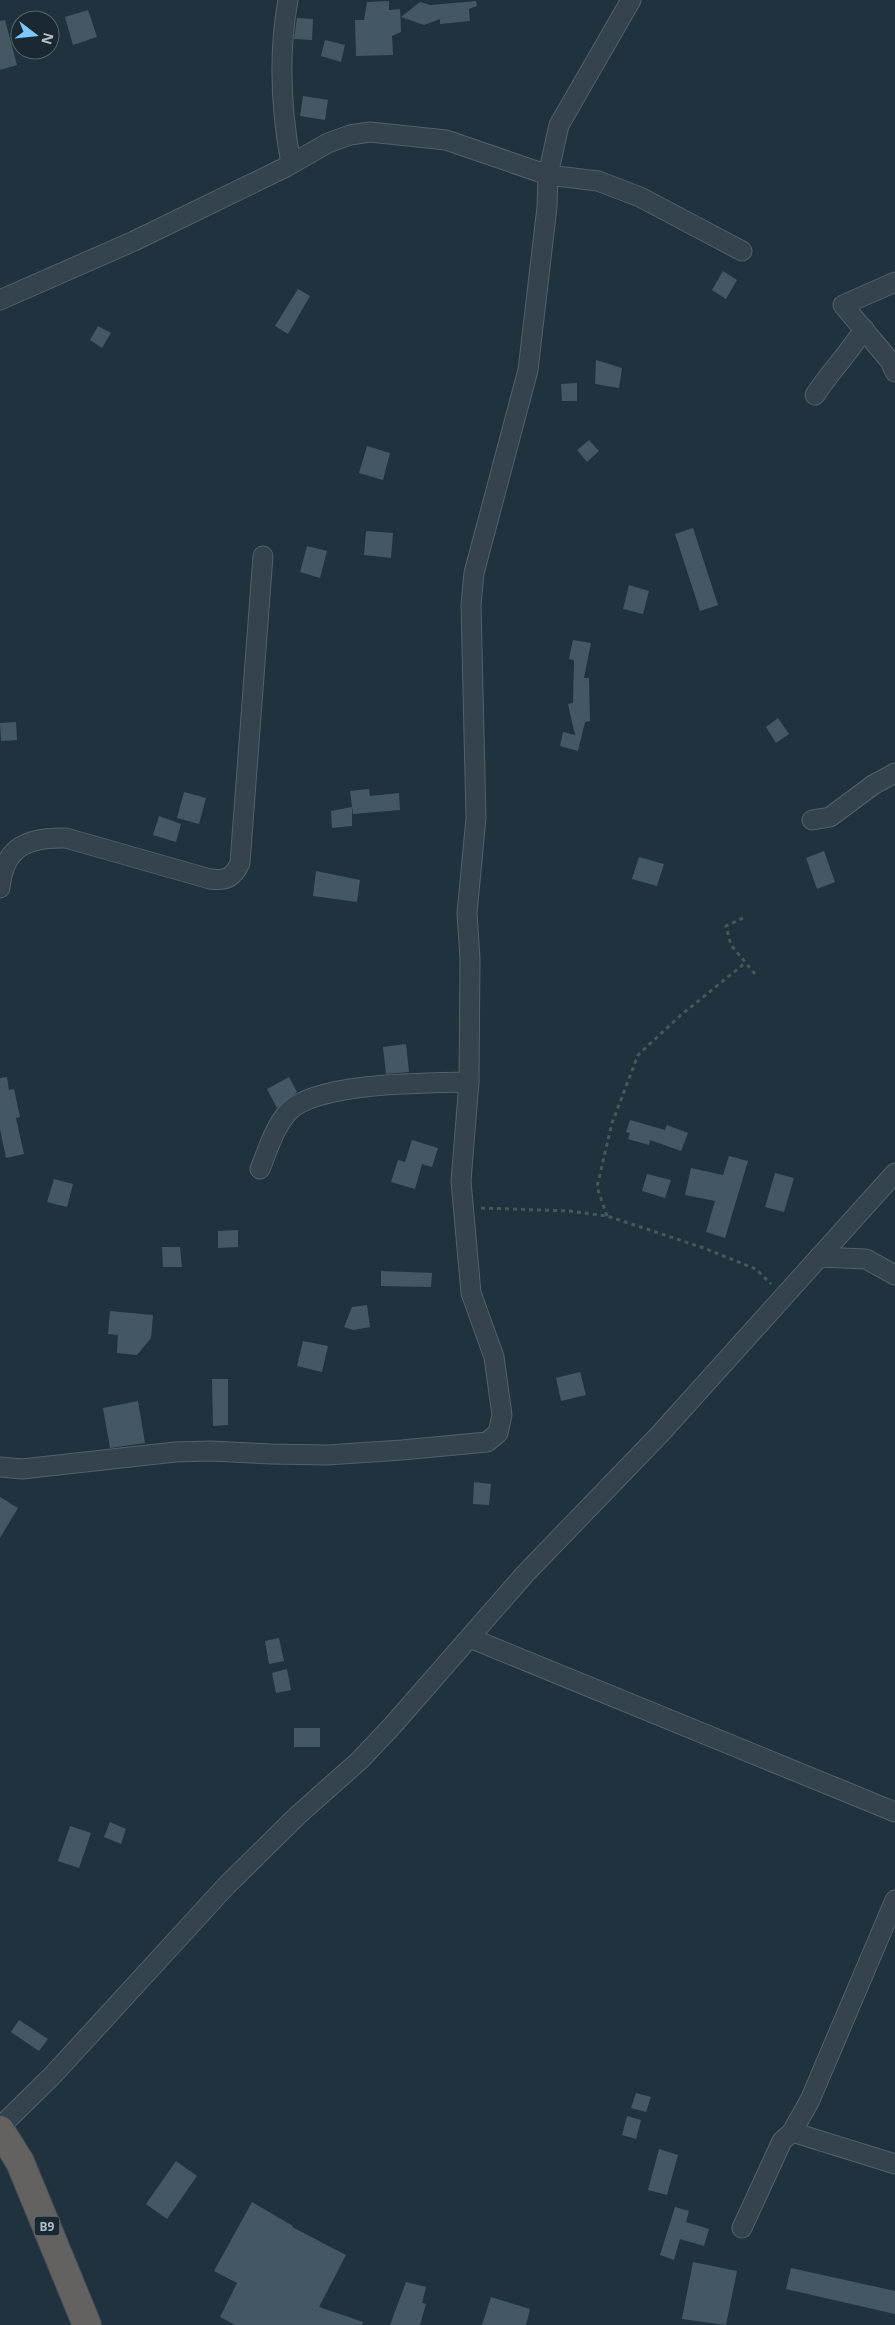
<svg xmlns="http://www.w3.org/2000/svg" width="895" height="2325" font-family="'Noto Sans',sans-serif">
  <style>
    .building { fill: #445864 }
    .lines { fill: none; stroke-linecap: round; stroke-linejoin: round }
    .minor-casing { stroke: #53616b; stroke-width: 21 }
    .trunk-casing { stroke: #404e58; stroke-width: 30 }
    .path { stroke: #405b59; stroke-width: 3; stroke-dasharray: 4 4; stroke-linecap: butt }
    .minor { stroke: #34434d; stroke-width: 19 }
    .trunk { stroke: #636260; stroke-width: 28 }
    .labels { text-anchor: middle; dominant-baseline: central; stroke-width: 4; stroke-linejoin: round; paint-order: stroke }
    .shield { fill: #1a2832; stroke: #83919c; stroke-width: 1 }
    .shield-label { font-size: 12px; font-weight: bold; fill: #b0bec9 }
  </style>
  <rect width="100%" height="100%" fill="#20323d"/>
  <g class="building">
    <polygon points="389,1 389,10 400,9 401,32 392,36 393,55 356,56 355,20 364,20 367,2"/>
    <polygon points="476,1 477,6 469,9 470,21 440,24 440,19 424,25 401,17 420,2 430,5"/>
    <polygon points="88,10 97,37 73,45 65,17"/>
    <polygon points="297,18 313,19 312,40 294,39"/>
    <polygon points="5,20 17,65 0,70 0,21"/>
    <polygon points="325,40 345,45 341,62 321,56"/>
    <polygon points="303,96 328,100 325,120 300,116"/>
    <polygon points="723,271 737,280 726,299 712,290"/>
    <polygon points="298,289 310,296 288,334 275,326"/>
    <polygon points="98,326 111,333 102,348 90,340"/>
    <polygon points="596,360 622,368 619,388 595,384"/>
    <polygon points="577,383 577,401 562,401 561,384"/>
    <polygon points="589,440 599,451 587,462 577,450"/>
    <polygon points="367,446 390,453 383,480 359,473"/>
    <polygon points="693,528 718,605 700,611 675,534"/>
    <polygon points="366,531 393,533 391,558 364,555"/>
    <polygon points="307,546 327,551 320,578 300,572"/>
    <polygon points="629,585 649,591 643,614 623,609"/>
    <polygon points="573,640 591,643 584,678 589,678 590,721 585,722 578,751 560,746 563,732 575,735 568,704 573,703 574,660 569,659"/>
    <polygon points="778,718 789,734 776,743 766,727"/>
    <polygon points="16,722 17,740 1,741 0,723"/>
    <polygon points="369,789 370,796 399,793 400,810 353,814 350,791"/>
    <polygon points="184,792 206,798 199,824 177,818"/>
    <polygon points="352,807 352,826 332,828 331,811"/>
    <polygon points="159,816 181,824 176,842 153,835"/>
    <polygon points="824,851 835,882 817,889 806,858"/>
    <polygon points="639,857 664,864 657,886 632,879"/>
    <polygon points="316,871 360,880 357,902 313,896"/>
    <polygon points="406,1044 409,1072 386,1074 383,1047"/>
    <polygon points="7,1077 9,1090 14,1089 20,1117 16,1118 24,1154 6,1158 0,1129 0,1078"/>
    <polygon points="289,1077 297,1092 277,1108 267,1089"/>
    <polygon points="630,1120 665,1130 667,1125 688,1133 681,1151 650,1140 649,1145 628,1139 630,1133 626,1132"/>
    <polygon points="412,1140 438,1148 432,1167 422,1164 415,1189 391,1182 398,1160 405,1162"/>
    <polygon points="729,1156 748,1161 725,1238 706,1232 715,1201 685,1195 691,1168 723,1175"/>
    <polygon points="775,1173 794,1178 784,1212 765,1207"/>
    <polygon points="647,1174 671,1180 665,1198 642,1191"/>
    <polygon points="54,1179 73,1184 67,1207 47,1202"/>
    <polygon points="238,1230 238,1247 218,1248 218,1231"/>
    <polygon points="162,1247 180,1247 182,1267 163,1267"/>
    <polygon points="381,1271 432,1273 431,1287 381,1286"/>
    <polygon points="367,1305 370,1327 353,1330 344,1327 352,1307"/>
    <polygon points="110,1311 153,1315 151,1338 137,1355 117,1353 118,1335 108,1334"/>
    <polygon points="303,1341 328,1346 322,1372 297,1366"/>
    <polygon points="580,1372 586,1395 561,1401 556,1378"/>
    <polygon points="212,1379 228,1379 228,1425 213,1426"/>
    <polygon points="138,1401 145,1443 110,1448 103,1408"/>
    <polygon points="474,1482 491,1484 489,1505 473,1504"/>
    <polygon points="0,1497 18,1508 0,1538"/>
    <polygon points="279,1638 284,1661 269,1664 265,1641"/>
    <polygon points="287,1669 291,1690 276,1693 272,1673"/>
    <rect x="294" y="1728" width="26" height="19"/>
    <polygon points="110,1822 126,1829 121,1844 104,1837"/>
    <polygon points="70,1826 91,1833 79,1868 58,1861"/>
    <polygon points="19,2020 48,2039 39,2051 11,2032"/>
    <polygon points="636,2093 651,2097 646,2112 631,2108"/>
    <polygon points="627,2116 641,2120 636,2139 622,2135"/>
    <polygon points="659,2149 678,2155 667,2195 648,2190"/>
    <polygon points="176,2161 197,2176 167,2219 146,2204"/>
    <polygon points="252,2202 293,2226 292,2227 346,2255 319,2307 363,2322 362,2325 235,2325 220,2317 237,2283 214,2271"/>
    <polygon points="675,2207 689,2211 686,2222 709,2229 704,2246 680,2239 674,2260 660,2255"/>
    <polygon points="693,2262 737,2271 726,2325 682,2319"/>
    <polygon points="791,2268 895,2291 895,2314 786,2289"/>
    <polygon points="406,2282 426,2287 422,2303 426,2304 420,2325 390,2325"/>
    <polygon points="491,2297 530,2309 526,2325 482,2325"/>
  </g>
  <g class="lines">
    <g class="minor-casing">
      <g id="minor">
        <path d="M288,0C278,55 281,110 291,164"/>
        <polyline points="895,282 843,305 890,361 895,372"/>
        <polyline points="0,300 134,241 286,167 328,143 350,135 370,132 446,140 548,175 559,125 631,0"/>
        <path d="M815,395C830,372 849,353 864,329"/>
        <polyline points="812,820 830,817 873,785 895,773"/>
        <path d="M0,888C4,847 27,837 66,838L210,879C226,881 233,878 240,863L263,556"/>
        <path d="M260,1169C268,1150 274,1127 289,1111C319,1082 427,1083 469,1082"/>
        <polyline points="819,1257 866,1259 895,1275"/>
        <polyline points="0,1467 22,1469 175,1452 211,1451 271,1454 327,1455 402,1450 487,1442 498,1433 502,1415 494,1357 471,1293 461,1181 469,1082 470,959 467,913 476,818 471,605 474,573 528,370 547,207 548,175 598,181 640,197 742,251"/>
        <polyline points="470,1638 895,1812"/>
        <polyline points="0,2127 52,2076 227,1885 297,1816 360,1760 393,1725 525,1574 660,1434 895,1173"/>
        <polyline points="792,2132 895,2164"/>
        <polyline points="742,2228 782,2141 792,2132 810,2100 895,1900"/>
      </g>
    </g>
    <g class="trunk-casing">
      <polyline id="trunk" points="0,2130 20,2162 87,2325"/>
    </g>
    <g class="path">
      <polyline points="743,918 726,926 731,945 755,974"/>
      <polyline points="481,1208 569,1211 607,1216 701,1247 756,1269 771,1284"/>
      <polyline points="607,1216 597,1187 612,1123 638,1055 681,1015 745,963"/>
    </g>
    <use href="#minor" class="minor"/>
    <use href="#trunk" class="trunk"/>
  </g>
  <g class="labels">
    <rect class="shield" x="34.5" y="2216.5" width="25" height="19" rx="4"/>
    <g class="shield-label">
      <text x="47" y="2226">B9</text>
    </g>
  </g>
  <g transform="translate(35 35) rotate(106)"><circle r="24" fill="#1a2832" stroke="#56646e"/>
  <path d="M0-4L9 19L0 12L-9 19Z" fill="#7fc8ff"/>
  <text y="-8" font-size="14" font-weight="bold" text-anchor="middle" fill="#b0bec9">N</text>
  </g>
</svg>
